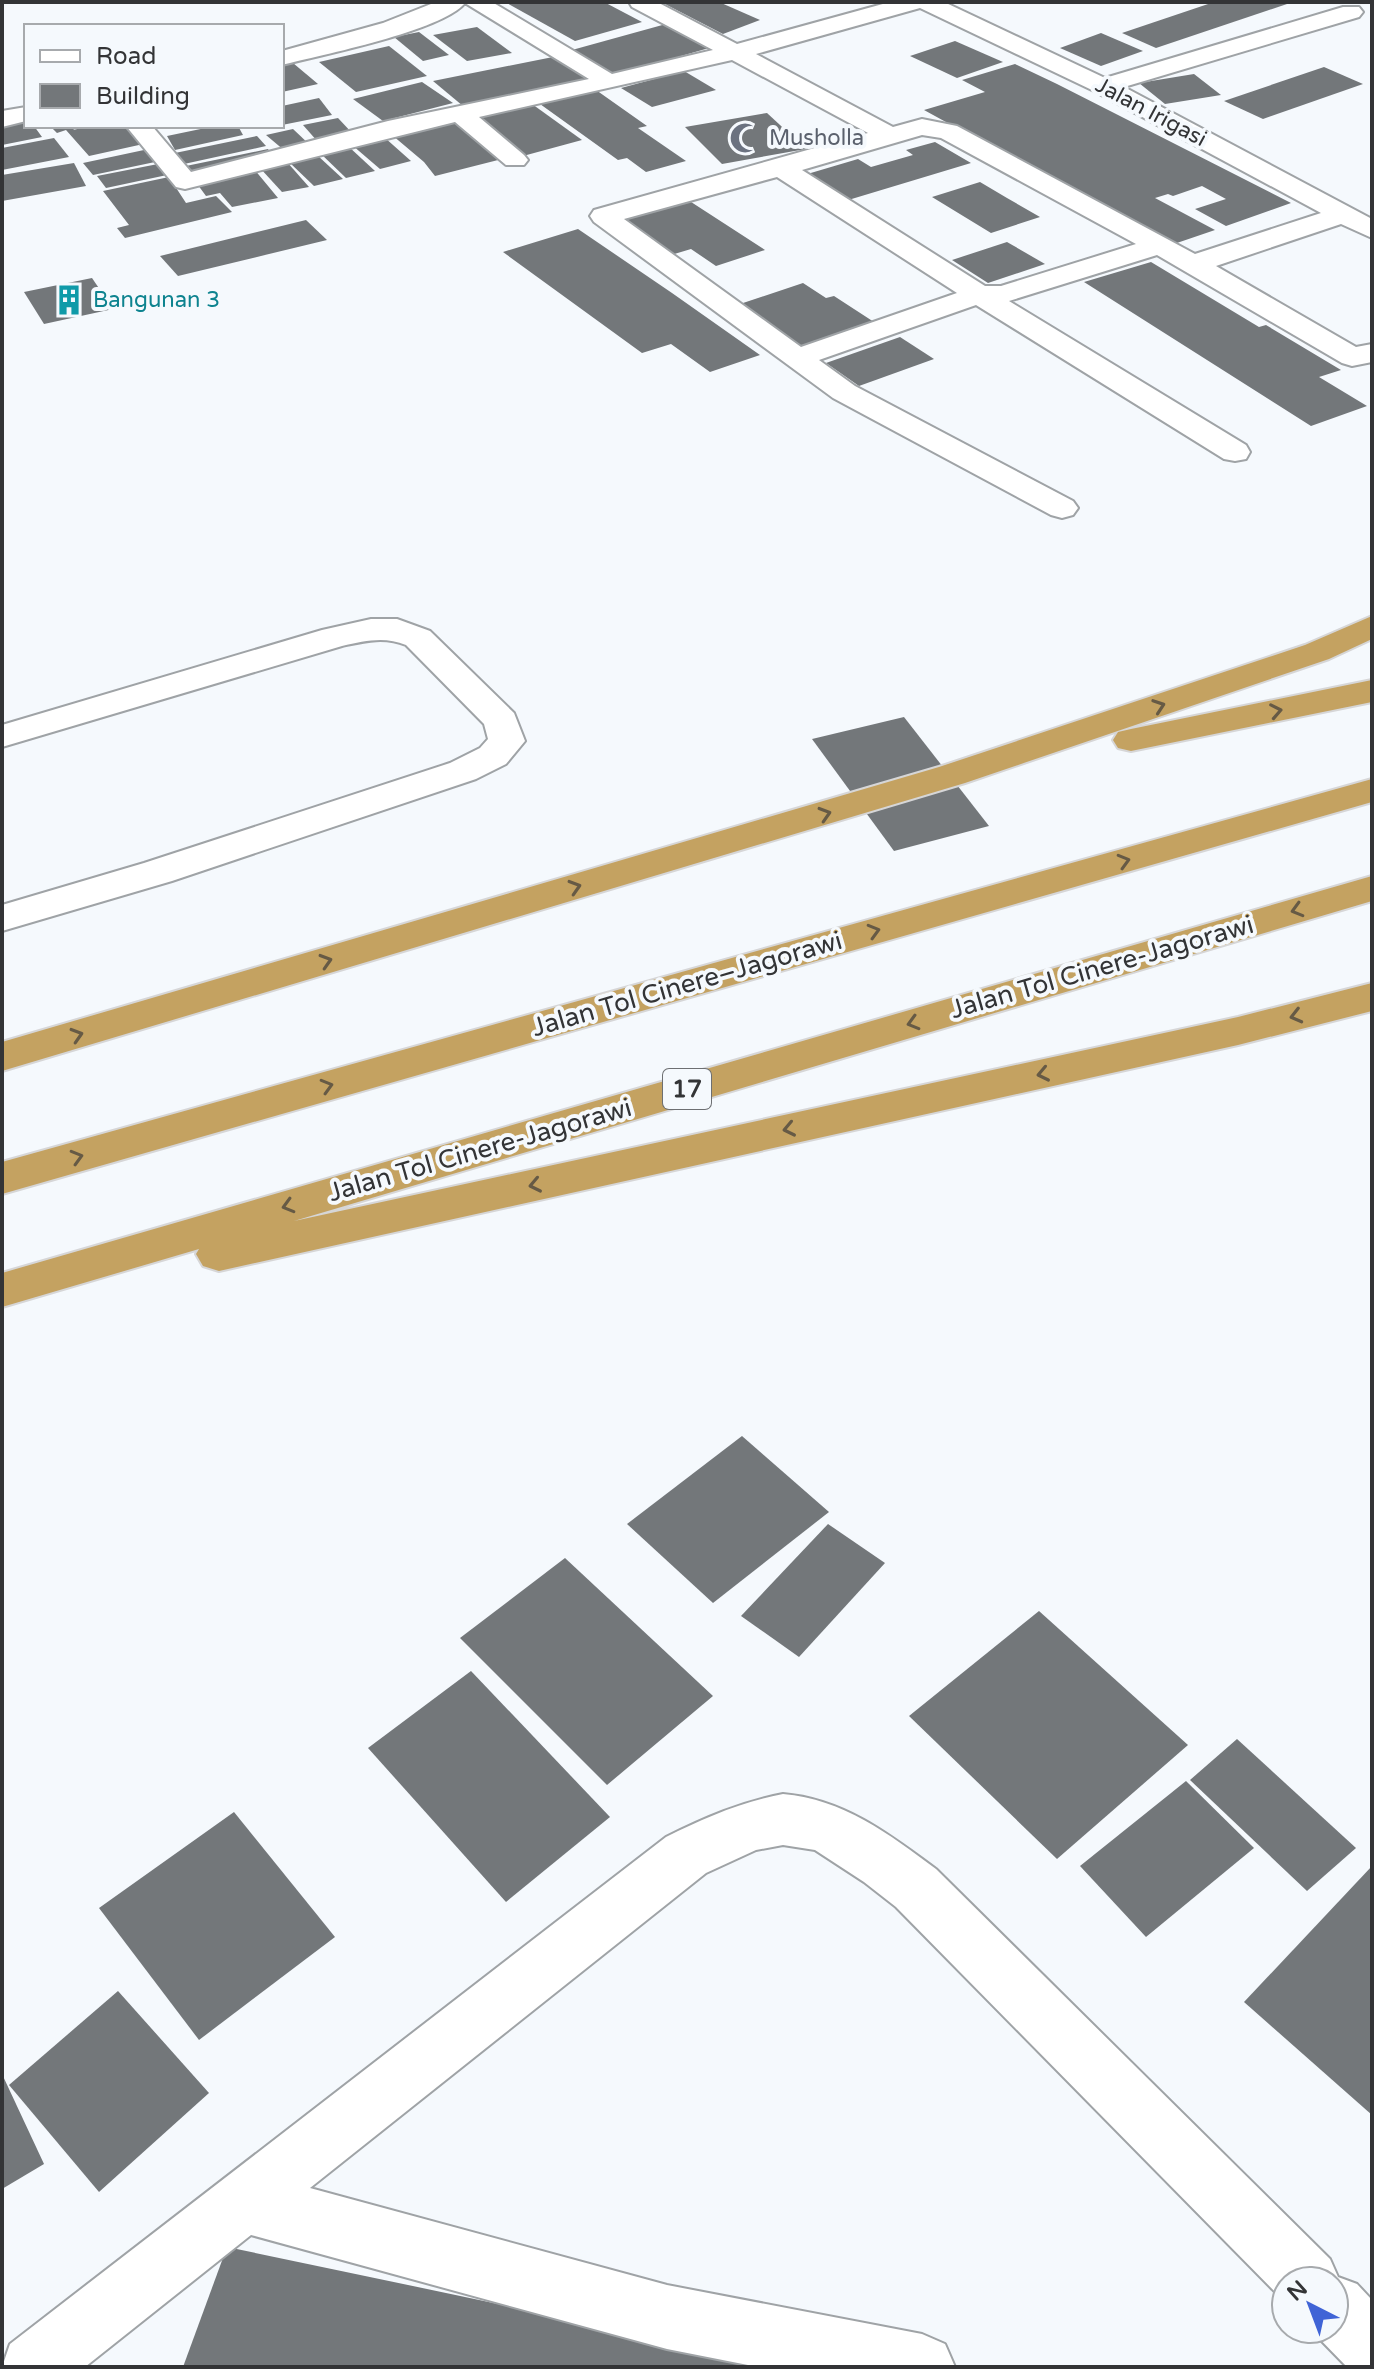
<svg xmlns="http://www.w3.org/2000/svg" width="1374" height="2369" font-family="'Varela Round',sans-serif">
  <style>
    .building { fill: #73777a }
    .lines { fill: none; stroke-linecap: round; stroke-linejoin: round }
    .minor-casing { stroke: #9fa3a6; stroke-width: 4 }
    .highway-casing { stroke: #d6d6d7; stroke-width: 4 }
    .minor { fill: #fff; fill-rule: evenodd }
    .highway { fill: #c4a261; fill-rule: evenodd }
    .oneway { stroke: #665a45 }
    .labels { text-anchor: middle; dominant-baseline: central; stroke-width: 8; stroke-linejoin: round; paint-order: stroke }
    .far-street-label { font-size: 22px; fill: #333436; stroke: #f5f9fd }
    .far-worship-label { font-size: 22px; fill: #5b616d; stroke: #f5f9fd; text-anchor: start }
    .far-culture-label { font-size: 22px; fill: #0d838f; stroke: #f5f9fd; text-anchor: start }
    .shield { fill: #f5f9fd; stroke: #6d6f72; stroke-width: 2 }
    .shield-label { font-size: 24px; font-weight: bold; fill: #333436 }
    .street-label { font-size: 26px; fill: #333436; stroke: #f5f9fd }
  </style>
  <rect width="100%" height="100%" fill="#f5f9fd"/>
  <g class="building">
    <polygon points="505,2 604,2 642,22 575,41"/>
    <polygon points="661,2 719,2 760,20 723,34"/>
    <polygon points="1214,2 1290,3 1156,48 1122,33"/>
    <polygon points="666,24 709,48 615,75 572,50"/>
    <polygon points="477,27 512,53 467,61 433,35"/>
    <polygon points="419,32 449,55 423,61 394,37"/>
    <polygon points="1101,33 1143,51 1101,66 1060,48"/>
    <polygon points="955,41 1003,62 957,78 910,56"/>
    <polygon points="389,46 427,76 356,92 319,62"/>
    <polygon points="558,56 586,79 463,106 433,81"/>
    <polygon points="293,63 318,84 282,92 282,66"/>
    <polygon points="1015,64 1057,84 1291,203 1226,226 1195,209 1226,199 1202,186 1173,196 1168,194 1155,198 1215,230 1171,245 924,110 985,92 962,80"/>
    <polygon points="1324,67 1363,84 1263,119 1224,101"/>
    <polygon points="684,71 716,90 652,107 621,88"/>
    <polygon points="1194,74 1221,95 1165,104 1139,83"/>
    <polygon points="422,82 453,103 383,121 353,99"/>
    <polygon points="596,90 647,126 638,128 686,161 646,172 627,158 618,160 540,104"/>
    <polygon points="319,98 332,115 282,125 282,106"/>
    <polygon points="532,104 582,140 523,156 474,119"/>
    <polygon points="767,113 806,149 722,164 685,127"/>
    <polygon points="26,117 26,126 34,126 42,137 2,145 2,122"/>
    <polygon points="338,118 353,134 318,142 303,125"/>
    <polygon points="463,118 506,158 435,176 424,162 392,135"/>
    <polygon points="50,126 79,126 73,130 90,126 132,126 148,143 89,156 66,130 57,133"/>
    <polygon points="215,126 238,126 243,135 175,150 167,136"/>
    <polygon points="293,129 311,146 285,151 266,135"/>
    <polygon points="257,136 266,146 184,164 175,153"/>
    <polygon points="384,137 411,161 380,169 352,145"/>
    <polygon points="54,138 69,157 2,170 2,148"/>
    <polygon points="935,142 971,163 845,201 804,175 858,159 871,167 913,155 906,150"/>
    <polygon points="348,146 375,171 346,178 319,152"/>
    <polygon points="268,149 273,157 193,175 186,166"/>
    <polygon points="144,150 155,162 93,175 83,163"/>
    <polygon points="317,155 343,179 314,186 289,162"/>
    <polygon points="287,162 309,187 282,192 260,168"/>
    <polygon points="74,163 86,186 2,201 2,175"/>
    <polygon points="158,164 167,175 106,188 97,176"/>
    <polygon points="254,169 278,198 232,207 220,193 206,196 195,181"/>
    <polygon points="169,177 186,203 216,196 232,212 125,238 117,228 129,225 103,191"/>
    <polygon points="980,182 1007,198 1040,217 991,233 932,197"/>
    <polygon points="688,200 765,250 716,266 691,249 671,255 613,222"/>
    <polygon points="306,220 327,240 178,276 160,256"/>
    <polygon points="578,229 672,293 760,355 710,372 671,344 642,353 503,252"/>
    <polygon points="1007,242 1045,264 988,283 952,260"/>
    <polygon points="1151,262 1259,327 1266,325 1341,370 1319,377 1367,406 1311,426 1084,282"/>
    <polygon points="92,278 113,309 44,324 24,292"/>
    <polygon points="803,283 826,298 834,296 874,322 800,347 737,305"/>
    <polygon points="900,337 934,359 859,386 826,363"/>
    <polygon points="904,717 989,826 894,851 812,739"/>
    <polygon points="742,1436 829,1512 713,1603 627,1524"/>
    <polygon points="828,1524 885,1563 799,1657 741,1616"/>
    <polygon points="565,1558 713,1696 607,1785 460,1638"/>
    <polygon points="1039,1611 1188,1745 1057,1859 909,1716"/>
    <polygon points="471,1671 610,1817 506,1902 368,1748"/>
    <polygon points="1237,1739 1356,1848 1307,1891 1190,1780"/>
    <polygon points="1186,1781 1254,1848 1146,1937 1080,1866"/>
    <polygon points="234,1812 335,1937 199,2040 99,1908"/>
    <polygon points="1372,1866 1372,2115 1244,2002"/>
    <polygon points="118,1991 209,2093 99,2192 9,2085"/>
    <polygon points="2,2074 44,2164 2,2189"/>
    <polygon points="227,2247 794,2366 794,2367 183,2367"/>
  </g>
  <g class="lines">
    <g class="minor-casing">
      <g id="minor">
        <path d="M436,2H492L612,74L713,50L632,7L629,2H657L737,44L890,2H944L1105,78L1343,7H1359L1363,12L1359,17L1124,87L1372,219V238L1341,224L1216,266L1356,347L1372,344V362L1352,366L1342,363L1157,255L1009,301L1246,445L1250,452L1246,459L1235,461L1224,459L976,305L819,360L855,386L1073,501L1078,508L1073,515L1062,518L1051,515L833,398L594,222L590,216L594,210L868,133L732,60L479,117L524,155L528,160L524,165H506L455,122L185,189L176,187L126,126H152L191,172L388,121L589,79L465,3C442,31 321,55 282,65V51L383,23ZM920,8L1094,91L1321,213L1195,254L957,126L922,119L893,127L756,54ZM922,135L941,138L1136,244L1001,286H985L802,170ZM777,177L957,293L801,347L624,219Z"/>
        <polygon points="26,107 26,121 2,127 2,111"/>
        <path d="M371,619H397L430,631L514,713L525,741L506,764L476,779L172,881L2,931V905L144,863L450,763L480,748L488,739L484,724L406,645C384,636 365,641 342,646L2,747V725L322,630Z"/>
        <path d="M783,1794C843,1799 889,1834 936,1869L1330,2259L1338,2277L1357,2284L1372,2300V2367H1347L1311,2330L1334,2329V2281H1286V2303L896,1907L864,1882L815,1850L783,1845L756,1850L706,1873L310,2188L667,2285L922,2334L945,2344L955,2367H758L667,2349L251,2235L85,2367H2L10,2344L666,1837C704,1818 741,1802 783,1794Z"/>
      </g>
    </g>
    <g class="highway-casing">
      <g id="highway">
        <polygon points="1372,616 1372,639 1329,659 965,783 2,1071 2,1042 939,767 1305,645"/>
        <polygon points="1372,680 1372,702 1131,751 1118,748 1113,740 1118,732 1131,729"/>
        <polygon points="1372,779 1372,802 2,1194 2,1162"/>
        <polygon points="1372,876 1372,901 294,1221 1238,1017 1372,983 1372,1011 1238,1045 219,1271 203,1266 196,1254 199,1249 2,1307 2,1273"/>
      </g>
    </g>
    <use href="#minor" class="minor"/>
    <use href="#highway" class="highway"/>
  </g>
  <defs><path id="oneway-chevron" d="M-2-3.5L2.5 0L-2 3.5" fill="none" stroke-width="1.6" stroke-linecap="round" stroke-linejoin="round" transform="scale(2)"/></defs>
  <g class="oneway">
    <use href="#oneway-chevron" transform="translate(1159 706) rotate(-19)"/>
    <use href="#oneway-chevron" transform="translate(1276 711) rotate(-11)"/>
    <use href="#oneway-chevron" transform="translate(825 814) rotate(-17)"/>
    <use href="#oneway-chevron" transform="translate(1124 861) rotate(-16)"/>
    <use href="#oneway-chevron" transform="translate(575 887) rotate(-17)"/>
    <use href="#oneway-chevron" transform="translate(1297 910) rotate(164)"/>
    <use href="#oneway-chevron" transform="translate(874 931) rotate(-16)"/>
    <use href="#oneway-chevron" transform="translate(326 961) rotate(-17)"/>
    <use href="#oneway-chevron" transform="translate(1296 1016) rotate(166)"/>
    <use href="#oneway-chevron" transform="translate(913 1023) rotate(164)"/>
    <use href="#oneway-chevron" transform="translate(77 1035) rotate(-17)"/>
    <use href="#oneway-chevron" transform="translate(1043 1074) rotate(168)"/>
    <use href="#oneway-chevron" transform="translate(327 1086) rotate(-16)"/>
    <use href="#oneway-chevron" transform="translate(789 1129) rotate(168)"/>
    <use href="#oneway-chevron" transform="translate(77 1157) rotate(-16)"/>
    <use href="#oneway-chevron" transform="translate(535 1185) rotate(168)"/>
    <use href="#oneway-chevron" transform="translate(288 1206) rotate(164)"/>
  </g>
  <defs>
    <g id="mosque-bare" transform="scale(2.4)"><path d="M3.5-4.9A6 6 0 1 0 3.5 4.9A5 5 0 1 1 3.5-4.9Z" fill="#6b7280" stroke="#f5f9fd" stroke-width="2.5" paint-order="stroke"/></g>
    <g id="building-bare" transform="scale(2.4)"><path d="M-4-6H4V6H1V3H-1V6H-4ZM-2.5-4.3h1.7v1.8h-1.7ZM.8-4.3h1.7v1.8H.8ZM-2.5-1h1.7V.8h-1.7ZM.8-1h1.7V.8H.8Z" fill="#0f9aa8" stroke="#f5f9fd" stroke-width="2.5" paint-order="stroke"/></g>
  </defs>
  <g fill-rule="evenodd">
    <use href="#mosque-bare" x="745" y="138"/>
    <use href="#building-bare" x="69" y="300"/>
  </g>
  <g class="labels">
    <g class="far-street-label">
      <text transform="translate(1151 112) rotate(28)">Jalan Irigasi</text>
    </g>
    <g class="far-worship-label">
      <text x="769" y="138">Musholla</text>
    </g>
    <g class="far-culture-label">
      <text x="93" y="300">Bangunan 3</text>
    </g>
    <rect class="shield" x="663" y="1069" width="48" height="40" rx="6"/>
    <g class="shield-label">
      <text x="687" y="1089">17</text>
    </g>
    <g class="street-label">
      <text transform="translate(1102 967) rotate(-16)">Jalan Tol Cinere-Jagorawi</text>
      <text transform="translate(687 984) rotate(-16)">Jalan Tol Cinere–Jagorawi</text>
      <text transform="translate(480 1150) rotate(-16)">Jalan Tol Cinere-Jagorawi</text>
    </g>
  </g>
  <rect width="1374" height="2369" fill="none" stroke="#333436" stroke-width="8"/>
  <rect x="24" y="24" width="260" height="104" fill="#f5f9fd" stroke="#a7aaad" stroke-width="2"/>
  <rect x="40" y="50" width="40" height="12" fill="#ffffff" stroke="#a7aaad" stroke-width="2"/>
  <text x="96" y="64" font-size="24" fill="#333436">Road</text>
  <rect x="40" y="84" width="40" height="24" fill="#73777a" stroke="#a7aaad" stroke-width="2"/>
  <text x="96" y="104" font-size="24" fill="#333436">Building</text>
  <g transform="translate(1310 2305) rotate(318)"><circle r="38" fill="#f5f9fd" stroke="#a7aaad" stroke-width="2"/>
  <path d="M0-6L14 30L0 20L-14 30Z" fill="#4064d6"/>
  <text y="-12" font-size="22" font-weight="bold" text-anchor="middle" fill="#333436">N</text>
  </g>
</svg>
